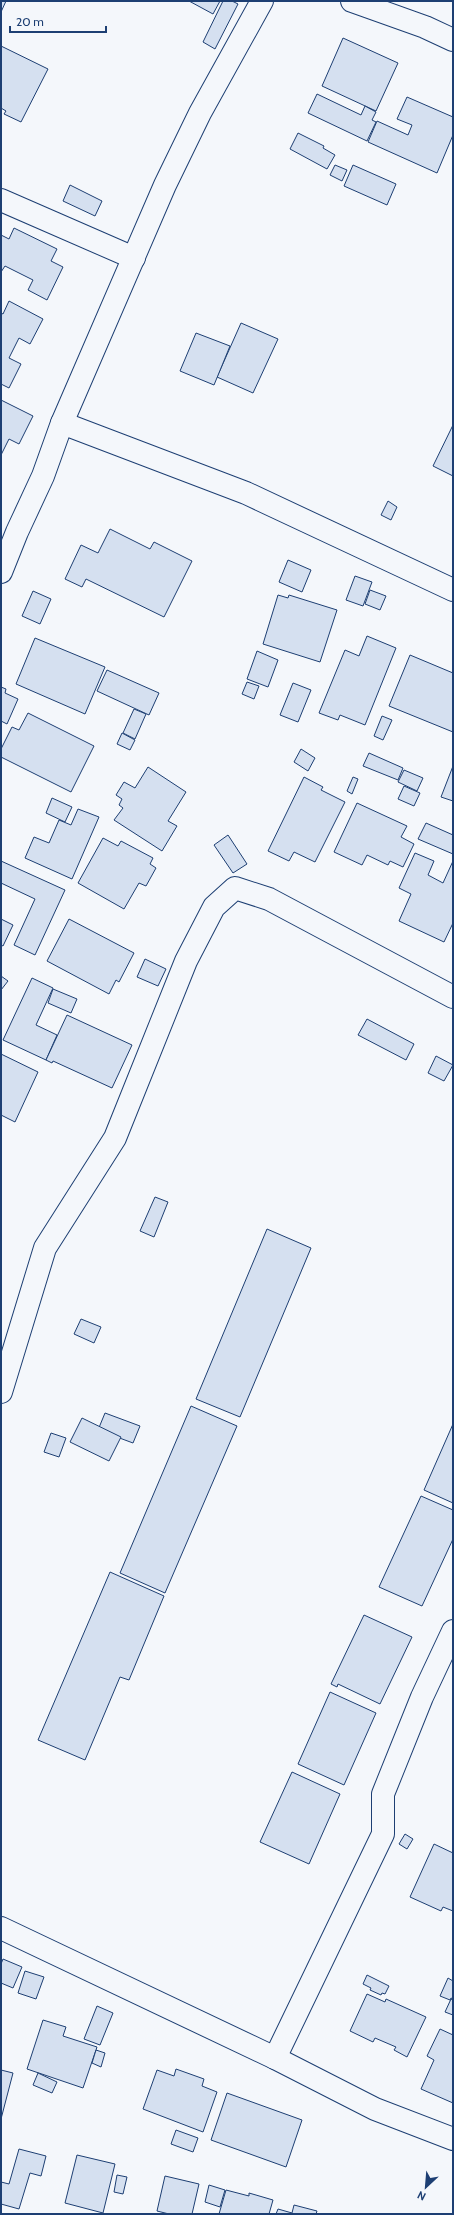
<svg xmlns="http://www.w3.org/2000/svg" width="454" height="2215" font-family="Cabin,sans-serif">
  <style>
    .building { fill: #d5e0f0; stroke: #1d3f73 }
    .lines { fill: none; stroke-linecap: round; stroke-linejoin: round }
    .street-casing { stroke: #1d3f73; stroke-width: 24 }
    .street { stroke: #f4f7fb; stroke-width: 22 }
  </style>
  <rect width="100%" height="100%" fill="#f4f7fb"/>
  <g class="building">
    <polygon points="1,1 6,1 1,12"/>
    <polygon points="189,1 220,1 213,14"/>
    <polygon points="223,1 232,1 238,4 215,49 203,42"/>
    <polygon points="343,38 398,63 376,111 322,86"/>
    <polygon points="1,46 48,69 21,122 4,114 6,111 1,108"/>
    <polygon points="317,94 361,115 365,106 376,112 372,120 376,122 367,141 308,113"/>
    <polygon points="407,97 453,117 453,135 437,173 368,142 377,121 408,135 412,125 397,119"/>
    <polygon points="298,133 324,146 323,148 335,155 327,169 290,149"/>
    <polygon points="335,165 347,170 342,181 330,175"/>
    <polygon points="353,165 396,184 387,205 344,186"/>
    <polygon points="70,185 102,201 95,216 63,201"/>
    <polygon points="14,228 57,249 51,261 63,267 47,300 28,290 33,280 5,266 1,272 1,235 9,239"/>
    <polygon points="9,301 43,319 30,344 19,338 9,358 21,364 9,388 1,384 1,313 3,314"/>
    <polygon points="241,323 278,339 253,393 217,377"/>
    <polygon points="196,333 230,346 214,385 180,371"/>
    <polygon points="1,400 33,416 19,444 9,439 1,455"/>
    <polygon points="453,425 453,476 433,466"/>
    <polygon points="388,501 397,507 391,520 381,515"/>
    <polygon points="110,529 150,549 154,542 192,561 164,617 86,579 82,587 65,579 81,545 98,553"/>
    <polygon points="288,560 311,570 302,592 279,582"/>
    <polygon points="355,576 372,582 363,606 346,600"/>
    <polygon points="370,590 386,596 380,610 365,604"/>
    <polygon points="33,591 51,599 40,624 22,616"/>
    <polygon points="278,595 288,598 289,595 337,610 320,662 263,644"/>
    <polygon points="367,636 396,648 365,725 340,715 338,720 319,713 345,650 359,656"/>
    <polygon points="35,638 105,667 85,714 16,684"/>
    <polygon points="257,651 278,660 268,687 247,679"/>
    <polygon points="410,655 453,673 453,732 389,706"/>
    <polygon points="107,670 159,693 149,715 97,691"/>
    <polygon points="247,682 259,686 254,699 242,694"/>
    <polygon points="293,683 311,690 298,722 280,715"/>
    <polygon points="1,687 6,689 5,693 18,699 7,724 1,721"/>
    <polygon points="134,709 146,714 135,739 123,733"/>
    <polygon points="28,713 94,746 71,792 1,757 1,749 12,727 19,730"/>
    <polygon points="382,716 392,720 383,740 374,736"/>
    <polygon points="122,733 135,740 130,750 117,744"/>
    <polygon points="301,749 315,758 308,771 294,762"/>
    <polygon points="369,753 403,768 398,780 363,766"/>
    <polygon points="453,766 453,801 441,797"/>
    <polygon points="148,767 186,792 168,821 177,826 162,851 114,820 123,808 119,805 122,799 116,795 124,782 135,788"/>
    <polygon points="404,770 423,778 417,791 398,782"/>
    <polygon points="304,777 323,787 321,790 345,802 315,862 294,852 289,861 268,851"/>
    <polygon points="353,777 358,779 352,794 347,791"/>
    <polygon points="404,786 420,793 414,806 398,799"/>
    <polygon points="52,798 72,807 65,822 46,813"/>
    <polygon points="357,803 407,826 401,837 414,844 403,867 390,861 388,865 367,855 362,865 334,852"/>
    <polygon points="78,809 99,817 72,879 25,858 34,837 49,843 59,820 71,825"/>
    <polygon points="426,823 453,835 453,854 418,839"/>
    <polygon points="228,835 247,864 233,873 214,845"/>
    <polygon points="103,838 118,846 121,841 153,858 150,864 156,868 146,886 139,883 124,909 78,883"/>
    <polygon points="415,853 434,861 428,875 443,883 453,861 453,923 444,942 399,921 411,894 399,888"/>
    <polygon points="1,861 65,890 35,955 14,945 35,899 1,883"/>
    <polygon points="1,919 13,925 3,946 1,945"/>
    <polygon points="69,919 134,953 119,982 116,980 109,994 47,961"/>
    <polygon points="145,959 166,969 158,986 137,977"/>
    <polygon points="1,976 8,981 1,990"/>
    <polygon points="32,978 53,988 36,1025 57,1035 46,1060 3,1040"/>
    <polygon points="53,989 77,999 71,1013 48,1003"/>
    <polygon points="67,1015 132,1045 112,1088 53,1061 52,1063 46,1060"/>
    <polygon points="367,1019 414,1044 406,1060 358,1035"/>
    <polygon points="1,1054 38,1072 15,1122 1,1115"/>
    <polygon points="436,1056 453,1065 444,1081 428,1073"/>
    <polygon points="155,1197 168,1202 154,1237 140,1231"/>
    <polygon points="267,1229 311,1248 240,1417 196,1399"/>
    <polygon points="81,1319 101,1327 94,1343 74,1334"/>
    <polygon points="191,1406 237,1426 165,1593 120,1573"/>
    <polygon points="105,1413 140,1426 133,1443 98,1430"/>
    <polygon points="82,1418 121,1437 109,1461 70,1442"/>
    <polygon points="453,1424 453,1503 424,1490"/>
    <polygon points="51,1433 66,1438 59,1457 44,1452"/>
    <polygon points="421,1496 453,1510 453,1539 422,1606 379,1587"/>
    <polygon points="110,1572 164,1596 129,1680 120,1677 85,1760 38,1740"/>
    <polygon points="364,1615 412,1637 380,1704 338,1684 337,1687 331,1684"/>
    <polygon points="330,1692 376,1713 344,1785 298,1764"/>
    <polygon points="292,1772 340,1794 309,1864 260,1842"/>
    <polygon points="405,1834 413,1839 407,1849 399,1844"/>
    <polygon points="434,1844 453,1853 453,1911 443,1907 441,1911 410,1897"/>
    <polygon points="3,1959 22,1967 13,1988 1,1983 1,1964"/>
    <polygon points="25,1971 44,1977 36,1999 18,1993"/>
    <polygon points="367,1975 389,1986 385,1994 382,1993 381,1995 370,1990 371,1988 363,1984"/>
    <polygon points="448,1978 453,1981 453,1999 451,1998 450,2000 440,1996"/>
    <polygon points="367,1994 385,2002 386,1999 426,2017 407,2057 394,2050 396,2047 375,2038 373,2042 350,2031"/>
    <polygon points="451,1999 453,2000 453,2015 445,2012"/>
    <polygon points="97,2006 113,2013 100,2045 84,2039"/>
    <polygon points="43,2020 66,2027 63,2036 97,2047 83,2088 27,2069"/>
    <polygon points="440,2029 453,2035 453,2103 421,2089 434,2060 427,2056"/>
    <polygon points="96,2050 105,2053 101,2067 92,2063"/>
    <polygon points="176,2069 204,2079 202,2086 217,2092 203,2132 143,2109 157,2070 174,2076"/>
    <polygon points="1,2070 13,2073 1,2119"/>
    <polygon points="38,2073 57,2082 52,2093 33,2085"/>
    <polygon points="227,2093 302,2120 286,2167 211,2140"/>
    <polygon points="176,2130 198,2138 193,2152 171,2144"/>
    <polygon points="19,2149 46,2156 41,2176 30,2173 19,2209 1,2204 1,2182 9,2184"/>
    <polygon points="77,2155 115,2164 103,2213 65,2203"/>
    <polygon points="117,2175 127,2177 123,2194 114,2192"/>
    <polygon points="165,2176 199,2184 192,2214 169,2214 157,2211"/>
    <polygon points="209,2185 225,2190 220,2207 205,2202"/>
    <polygon points="226,2190 249,2196 249,2193 273,2200 269,2214 219,2214"/>
    <polygon points="294,2205 317,2211 316,2214 276,2214 278,2209 292,2213"/>
  </g>
  <g class="lines">
    <g class="street-casing">
      <g id="street">
        <polyline points="352,1 425,27 453,40"/>
        <polyline points="1,200 134,258"/>
        <polyline points="62,423 165,185 200,113 262,1"/>
        <polyline points="1,572 17,532 43,476 62,423 246,493 453,590"/>
        <polyline points="1,1392 45,1248 115,1138 186,961 214,907 235,888 269,899 453,997"/>
        <polyline points="1,1928 275,2058 375,2109 453,2139"/>
        <polyline points="275,2058 383,1834 383,1794 422,1697 453,1631"/>
      </g>
    </g>
    <use href="#street" class="street"/>
  </g>
  <rect width="454" height="2215" fill="none" stroke="#1d3f73" stroke-width="4"/>
  <g transform="translate(426 2187) rotate(206)" stroke="#f4f7fb" stroke-width="3" paint-order="stroke">
  <path d="M0-3L7 15L0 10L-7 15Z" fill="#1d3f73"/>
  <text y="-6" font-size="11" font-weight="bold" text-anchor="middle" fill="#1d3f73">N</text>
  </g>
  <path d="M10 26v6h96v-6" fill="none" stroke="#1d3f73" stroke-width="2"/>
  <text x="16" y="26" font-size="12" fill="#1d3f73" stroke="#f4f7fb" stroke-width="3" paint-order="stroke">20 m</text>
</svg>
